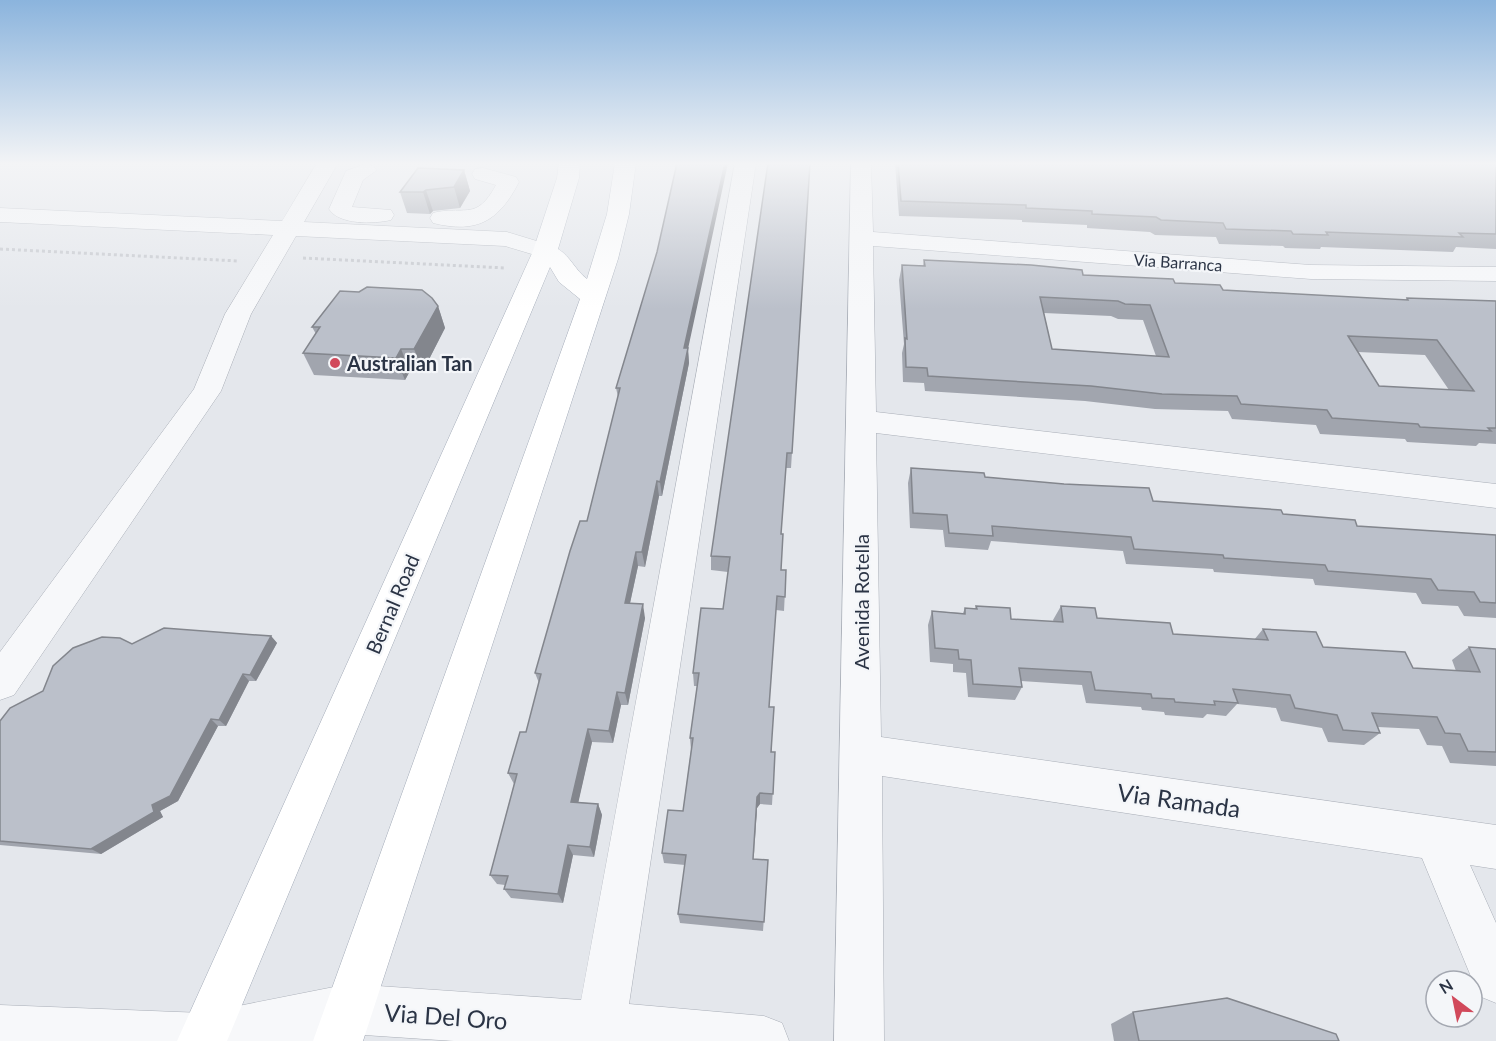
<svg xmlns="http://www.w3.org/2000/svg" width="1496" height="1041" font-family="Lato,sans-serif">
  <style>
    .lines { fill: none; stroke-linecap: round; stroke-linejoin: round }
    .minor-casing { stroke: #a9aeb7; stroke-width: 1 }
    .major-casing { stroke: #a3abb8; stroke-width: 1 }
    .path { stroke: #c2c5cb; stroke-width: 3; stroke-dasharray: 3 3; stroke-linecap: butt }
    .minor { fill: #f7f8fa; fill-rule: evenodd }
    .major { fill: #fff; fill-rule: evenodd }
    .wall { fill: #a1a5ae; fill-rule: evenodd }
    .shaded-wall { fill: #83868d }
    .building { fill: #bbc0ca; stroke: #83868d; stroke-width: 1.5; fill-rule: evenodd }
    .poi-dot { fill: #d1495b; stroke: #f4f6f9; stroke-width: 2 }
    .labels { text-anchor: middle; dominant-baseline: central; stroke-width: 4.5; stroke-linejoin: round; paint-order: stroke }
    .far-street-label { font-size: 16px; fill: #2b3445; stroke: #f4f6f9 }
    .poi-label { font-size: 20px; font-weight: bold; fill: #2b3445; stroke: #f4f6f9; text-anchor: start }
    .street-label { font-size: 20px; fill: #2b3445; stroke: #f4f6f9 }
    .near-street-label { font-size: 24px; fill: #2b3445; stroke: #f4f6f9 }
  </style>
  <rect width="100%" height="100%" fill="#e4e7ec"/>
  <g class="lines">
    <g class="minor-casing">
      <g id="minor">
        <polygon points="317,163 338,163 304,222 507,232 553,246 557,251 553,256 545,258 505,246 296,236 251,314 221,391 14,695 0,700 0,652 194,389 225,314 273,235 0,222 0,208 282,221"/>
        <polygon points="735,163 756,163 629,1004 764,1016 782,1023 789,1041 454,1041 349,1034 313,1041 0,1041 0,1005 203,1013 349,984 581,1000"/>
        <polygon points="851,163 871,163 873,232 1311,265 1496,267 1496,281 1311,279 873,246 876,412 1496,484 1496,508 876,433 881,737 1496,825 1496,869 1470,865 1496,923 1496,1003 1479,996 1422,858 882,776 884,1041 834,1041"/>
        <path d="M366,164L373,166L377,170L363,180L352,207L391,210L394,215L391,220C374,224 339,225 329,209L346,171Z"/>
        <path d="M483,168L516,177L519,182C499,221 477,234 433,223L430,218L433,213C465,205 476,222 496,185L475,179L472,174L475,169Z"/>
      </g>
    </g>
    <g class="major-casing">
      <path id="major" d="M559,163H580L579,178L558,249C571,257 575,270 587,279L607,214L615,163H636L629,214L618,259L363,1041H313L580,299L559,282L550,267L227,1041H177L533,251L557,178Z"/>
    </g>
    <g class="path">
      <polyline points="0,249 239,261"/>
      <polyline points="303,258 506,268"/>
    </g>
    <use href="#minor" class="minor"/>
    <use href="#major" class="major"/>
  </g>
  <g class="wall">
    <polygon points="810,163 791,468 786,468 781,534 781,570 786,570 784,611 776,610 769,707 772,752 775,752 772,805 760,804 757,808 753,859 768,860 763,931 680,923 678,914 685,865 664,863 662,853 683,811 691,750 690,738 697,686 694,686 693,673 723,609 728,572 711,570 711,556"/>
    <polygon points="895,163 1496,163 1496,249 1456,247 1453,252 1321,247 1320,249 1285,248 1283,246 1219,244 1216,237 1155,235 1150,232 1087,228 1087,225 1022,222 1022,220 899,216"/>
    <polygon points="464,170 470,191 460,208 433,211 430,214 407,213 400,192"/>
    <polygon points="657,252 688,349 689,363 662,496 659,496 645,567 638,566 630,603 645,618 628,705 621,705 613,743 592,742 578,802 598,804 602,815 594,857 573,855 563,903 511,898 504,889 505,885 497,884 490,875 514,784 508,773 526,732 539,683 535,673 587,521 618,397 616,388"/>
    <path d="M924,260L1175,283L1223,290L1405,300L1407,298L1496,301V444L1479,443L1476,446L1407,442L1405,439L1320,434L1316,425L1232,419L1228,411L1155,409L1085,401L925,391L924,383L903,382L902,353L904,344L899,280L902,265L923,266ZM1044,313L1111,316L1118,319L1143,320L1156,356L1052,349ZM1358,352L1425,355L1449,390L1379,386Z"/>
    <polygon points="438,306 445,328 423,371 410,371 405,380 314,375 303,353 316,334 312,327"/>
    <polygon points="911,468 985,477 1153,501 1283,514 1357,526 1496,535 1496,618 1464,616 1458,606 1422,604 1416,593 1315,585 1313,579 1214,572 1213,569 1126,564 1123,551 991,541 988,550 945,547 943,530 910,528 908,483"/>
    <polygon points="976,606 1011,619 1054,622 1053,620 1061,606 1097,618 1173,634 1254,640 1263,629 1323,647 1413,668 1456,671 1452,660 1469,647 1496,649 1496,766 1450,763 1442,746 1427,745 1419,729 1378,727 1380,733 1364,745 1328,742 1322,728 1281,721 1276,708 1237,704 1226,716 1207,714 1203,718 1165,715 1164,712 1142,710 1141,707 1086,703 1082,685 1021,681 1022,687 1015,700 968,697 966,673 953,672 953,664 930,662 928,625 932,611 963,613 965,608 975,609"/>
    <polygon points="271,636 277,643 256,681 249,681 226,726 218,726 178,801 160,811 163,817 101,854 0,845 0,721 132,644"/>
    <polygon points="1133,1012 1339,1041 1114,1041 1111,1024"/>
  </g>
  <g class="shaded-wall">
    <polygon points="725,163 728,163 688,349 689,363 662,496 660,482 684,348"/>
    <polygon points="464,170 470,191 460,208 454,187"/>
    <polygon points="426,190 433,211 430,214 423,192"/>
    <polygon points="438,306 445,328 423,371 414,349"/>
    <polygon points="401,349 410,371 405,380 396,358"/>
    <polygon points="657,481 659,496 645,567 642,552"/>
    <polygon points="636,552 638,566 627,617 625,603"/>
    <polygon points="643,604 645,618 628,705 625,693"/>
    <polygon points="271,636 277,643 256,681 250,675"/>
    <polygon points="243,674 249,681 226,726 219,720"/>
    <polygon points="617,692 621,705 613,743 609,731"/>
    <polygon points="211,719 218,726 178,801 160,811 163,817 101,854 91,849"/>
    <polygon points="588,729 592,742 576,813 571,802"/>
    <polygon points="760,793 760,804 757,808 753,869 757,797"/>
    <polygon points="598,804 602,815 594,857 590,847"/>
    <polygon points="568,845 573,855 563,903 558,894"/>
  </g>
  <g class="building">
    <polygon points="677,163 725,163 684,348 688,348 660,482 657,481 642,552 636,552 625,603 643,604 625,693 617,692 609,731 588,729 571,802 598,804 590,847 568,845 558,894 504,889 508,876 490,875 517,774 508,773 520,732 526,732 541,674 535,673 570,551 580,521 587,521 620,388 616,388 657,252"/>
    <polygon points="768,163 810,163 792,453 787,453 781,534 783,534 781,570 786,570 785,597 777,596 769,707 774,707 771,752 775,752 773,794 760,793 757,797 753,859 768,860 764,922 678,914 686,855 662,853 668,810 683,811 693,738 690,738 699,673 693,673 701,608 723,609 730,557 711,556"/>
    <polygon points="898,163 1496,163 1496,234 1459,233 1463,237 1326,232 1328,235 1293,234 1291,231 1226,229 1223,223 1161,220 1156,217 1092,214 1092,211 1026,208 1026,205 901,201"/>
    <polygon points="418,168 464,170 454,187 426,190 423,192 400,192"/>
    <path d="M924,260L1031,265L1082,270L1083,275L1173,279L1175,283L1220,285L1223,290L1408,300L1407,298L1496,301V428H1488L1491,431L1420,427L1418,424L1332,418L1327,410L1241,404L1237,396L1162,394L1091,386L928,376L927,368L906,367L905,338L907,339L902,265L925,266ZM1040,297L1118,301L1125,304L1150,305L1169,357L1052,349ZM1348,336L1437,340L1474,391L1379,386Z"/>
    <polygon points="367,287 422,290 432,298 438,306 414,349 401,349 396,358 303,353 320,327 312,327 340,291 359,292"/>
    <polygon points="911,468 984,473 985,477 1064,484 1149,488 1153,501 1281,510 1283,514 1355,520 1357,526 1496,535 1496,603 1480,602 1474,592 1438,590 1431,579 1328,571 1325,565 1224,558 1223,555 1134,549 1131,537 992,526 993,536 949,533 947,515 913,513"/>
    <polygon points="976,606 1010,608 1011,619 1063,622 1061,606 1095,608 1097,618 1170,623 1173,634 1268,640 1263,629 1316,632 1323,647 1405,652 1413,668 1480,672 1469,647 1496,649 1496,752 1468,751 1460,734 1445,733 1437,717 1372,713 1380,733 1343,730 1337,715 1295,708 1290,695 1233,689 1238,703 1214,701 1215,705 1175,702 1174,699 1152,698 1151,694 1095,690 1091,672 1019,668 1022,687 973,684 971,660 959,659 958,650 935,648 932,611 965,614 965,608 977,609"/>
    <polygon points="164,628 271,636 250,675 243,674 219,720 211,719 170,796 152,805 154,812 91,849 0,841 0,721 10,708 43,691 53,666 73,648 102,637 120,638 132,644"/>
    <polygon points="1227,998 1336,1034 1339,1041 1139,1041 1133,1012"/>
  </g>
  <linearGradient id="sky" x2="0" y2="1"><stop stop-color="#8bb4dd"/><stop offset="0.53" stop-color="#f3f4f6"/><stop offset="1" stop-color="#f3f4f6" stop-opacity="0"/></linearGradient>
  <rect width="1496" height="309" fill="url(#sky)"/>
  <circle class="poi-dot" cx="335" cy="363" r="6"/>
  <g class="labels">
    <g class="far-street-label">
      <text transform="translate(1178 262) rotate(4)">Via Barranca</text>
    </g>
    <g class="poi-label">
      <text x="347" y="363">Australian Tan</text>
    </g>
    <g class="street-label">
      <text transform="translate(861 602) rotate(-90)">Avenida Rotella</text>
      <text transform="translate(392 604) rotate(-67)">Bernal Road</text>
    </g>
    <g class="near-street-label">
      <text transform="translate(1179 800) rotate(8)">Via Ramada</text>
      <text transform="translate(446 1016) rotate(4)">Via Del Oro</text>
    </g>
  </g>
  <g transform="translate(1454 999) rotate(328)"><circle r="28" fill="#f4f6f9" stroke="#a4a8b1" stroke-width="1.5"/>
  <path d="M0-4.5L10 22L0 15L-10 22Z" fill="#d1495b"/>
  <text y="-9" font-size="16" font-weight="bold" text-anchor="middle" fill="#2b3445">N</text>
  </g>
</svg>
